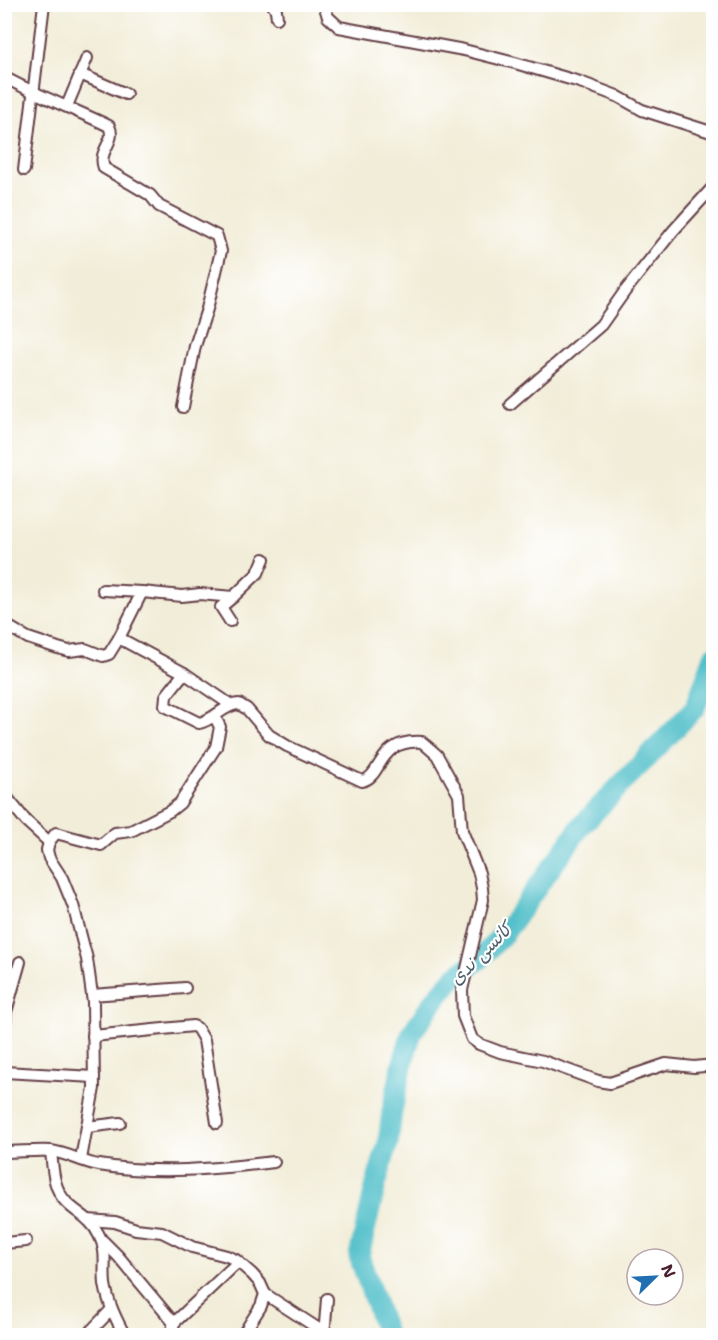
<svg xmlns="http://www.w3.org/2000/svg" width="718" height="1340" font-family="'Shantell Sans','Playpen Sans Arabic',sans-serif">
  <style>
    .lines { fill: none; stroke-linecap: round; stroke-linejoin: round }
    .river { stroke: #53c0ca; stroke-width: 21 }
    .street-casing { stroke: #633e45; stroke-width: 14 }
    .street { stroke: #fff; stroke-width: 10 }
    .labels { text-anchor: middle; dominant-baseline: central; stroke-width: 4.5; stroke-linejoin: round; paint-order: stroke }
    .water-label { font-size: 18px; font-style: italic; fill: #4e5f6b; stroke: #fff }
  </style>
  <rect width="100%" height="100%" fill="#fff"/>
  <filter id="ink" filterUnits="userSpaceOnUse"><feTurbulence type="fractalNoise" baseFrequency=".0167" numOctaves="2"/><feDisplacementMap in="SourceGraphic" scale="12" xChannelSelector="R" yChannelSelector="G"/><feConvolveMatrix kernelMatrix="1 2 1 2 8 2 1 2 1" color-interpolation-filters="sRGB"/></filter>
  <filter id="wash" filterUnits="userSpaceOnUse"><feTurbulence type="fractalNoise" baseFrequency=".008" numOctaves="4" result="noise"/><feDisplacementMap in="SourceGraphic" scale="24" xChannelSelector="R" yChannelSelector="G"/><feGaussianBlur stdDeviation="1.35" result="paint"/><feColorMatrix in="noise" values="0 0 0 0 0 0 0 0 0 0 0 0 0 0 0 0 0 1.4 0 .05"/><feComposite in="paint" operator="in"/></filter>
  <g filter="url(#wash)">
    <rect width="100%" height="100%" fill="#f2edd8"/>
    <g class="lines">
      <polyline class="river" points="387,1336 359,1256 376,1184 388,1143 392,1111 403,1062 412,1032 437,997 457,975 480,959 506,931 581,826 695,708 714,656"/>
    </g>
  </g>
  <g filter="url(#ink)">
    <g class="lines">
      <g class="street-casing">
        <g id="street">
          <polyline points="272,4 276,10 277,18"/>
          <polyline points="324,4 328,17 339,27 464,50 515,63 580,82 617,96 642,110 714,133"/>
          <polyline points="80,74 126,94"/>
          <path d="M4,77C38,96 74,109 109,126C117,142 97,150 104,168L150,195L159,206L217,236L221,251L207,309L195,346L183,407"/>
          <polyline points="67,106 87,58"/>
          <polyline points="24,170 44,4"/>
          <polyline points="510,404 601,325 625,291 673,231 714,186"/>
          <polyline points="103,590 142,592 182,596 200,594 233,597 258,573 264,559"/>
          <polyline points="230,621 221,607 233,597"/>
          <polyline points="4,624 28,638 58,648 69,651 85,649 103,656 109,654 119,638 184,673 231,705"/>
          <polyline points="119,638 142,592"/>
          <path d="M184,673L166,696L165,706L199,723C214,720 225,704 239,704L247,709L269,735L287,746L362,781C383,777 376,739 422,742L437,755L459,795L462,831L479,873L482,888L483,900L462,990L463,1016L472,1039L479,1044L500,1052L543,1061L598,1081L610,1083L666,1064L694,1067L714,1065"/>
          <polyline points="4,794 26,821 49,842 47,850 49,858 62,878 73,905 87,959 93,1002 94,1088 81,1159"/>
          <polyline points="49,842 56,833 101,845 115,833 131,831 170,811 180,803 216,747 220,727 215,717"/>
          <polyline points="92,995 185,988"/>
          <polyline points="93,1036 193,1026 197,1028 204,1040 217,1123"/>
          <polyline points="4,1038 6,1012 20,962"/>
          <polyline points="4,1072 94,1077"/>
          <polyline points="87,1127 120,1123"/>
          <path d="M51,1151C53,1170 53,1189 67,1203C79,1215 90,1217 99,1235C108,1252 103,1266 105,1284C108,1303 116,1319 125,1336"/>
          <path d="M4,1152C20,1152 36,1150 51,1151C68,1153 83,1163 99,1165C157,1175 216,1169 274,1162"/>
          <polyline points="88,1220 115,1222 136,1229 162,1232 192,1247 227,1256 236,1260 252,1274 260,1283 265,1294 261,1306 242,1336"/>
          <polyline points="103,1241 118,1256 174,1323"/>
          <polyline points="4,1243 26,1241"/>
          <polyline points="265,1294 325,1333"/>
          <polyline points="86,1336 111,1310"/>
          <polyline points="170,1336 174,1323 238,1262"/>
          <polyline points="324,1336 327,1299"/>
        </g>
      </g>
      <use href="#street" class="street"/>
    </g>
  </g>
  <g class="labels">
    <g class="water-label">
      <text transform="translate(481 954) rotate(-45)">کانسی ندی</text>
    </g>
  </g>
  <rect width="718" height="1340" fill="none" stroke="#fff" stroke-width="24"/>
  <g transform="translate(655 1277) rotate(66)"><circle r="28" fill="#ffffff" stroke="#b7a5aa" stroke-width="1.5"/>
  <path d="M0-4.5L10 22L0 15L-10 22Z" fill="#1f6fb2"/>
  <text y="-9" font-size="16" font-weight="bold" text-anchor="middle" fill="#4a1f2b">N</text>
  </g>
</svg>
